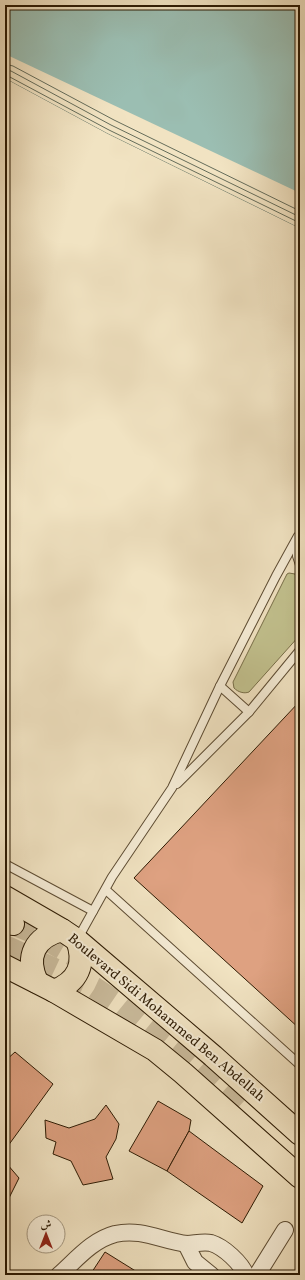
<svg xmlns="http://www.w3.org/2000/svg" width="305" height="1280" font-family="Vollkorn,Amiri,serif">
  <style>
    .green { fill: #c2c18e; stroke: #776e48 }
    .water { fill: #9bbeb2; stroke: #6f7c6c }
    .pier { fill: #f1e3c2 }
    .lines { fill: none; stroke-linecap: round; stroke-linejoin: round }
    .shore { stroke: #646c5a; stroke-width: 1 }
    .building { fill: #dea181; stroke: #2c1a03 }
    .trunk-tunnel { stroke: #cabb9c; stroke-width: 22; stroke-dasharray: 22 11; stroke-linecap: butt }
    .service-casing { stroke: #5d4c33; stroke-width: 10 }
    .minor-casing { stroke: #5d4c33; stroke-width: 18 }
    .primary-casing { stroke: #2c1a03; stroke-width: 24 }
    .trunk-casing { stroke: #2c1a03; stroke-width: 24 }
    .service { stroke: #f6edd7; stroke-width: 8 }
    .minor { stroke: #f6edd7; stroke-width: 16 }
    .primary { stroke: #f1e3c2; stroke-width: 22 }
    .trunk { stroke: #f1e3c2; stroke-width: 22 }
    .labels { text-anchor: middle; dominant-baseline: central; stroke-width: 4; stroke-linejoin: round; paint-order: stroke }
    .street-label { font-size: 14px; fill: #2c1a03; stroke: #f6edd7 }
  </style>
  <rect width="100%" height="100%" fill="#f1e3c2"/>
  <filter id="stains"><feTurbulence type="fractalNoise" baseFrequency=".005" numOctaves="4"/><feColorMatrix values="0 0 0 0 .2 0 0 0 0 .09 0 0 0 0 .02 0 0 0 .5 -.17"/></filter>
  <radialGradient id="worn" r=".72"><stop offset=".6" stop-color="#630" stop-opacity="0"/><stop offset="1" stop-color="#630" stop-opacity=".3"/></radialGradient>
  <path class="green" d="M289,573L295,574L300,583V635L249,692C244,694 238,692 234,688L233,682L287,574Z"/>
  <polygon class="water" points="5,5 300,5 300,228 107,133 5,78"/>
  <polygon class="pier" points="5,54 300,193 300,228 107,133 5,78"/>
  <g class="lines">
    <g class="shore">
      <polyline points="5,64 13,66 114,120 300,211"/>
      <polyline points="5,70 11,71 111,125 300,217"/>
      <polyline points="5,75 8,76 109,130 300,223"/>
    </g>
  </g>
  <g class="building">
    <polygon points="300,701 300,1029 134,878"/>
    <polygon points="15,1052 53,1084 5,1150 5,1061"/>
    <polygon points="158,1101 191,1120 189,1131 167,1171 129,1151"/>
    <polygon points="106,1105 119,1124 116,1139 106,1157 113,1179 83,1185 71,1161 53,1154 56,1142 46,1138 45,1120 69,1128 95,1119"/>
    <polygon points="189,1131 263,1186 242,1223 167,1171"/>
    <polygon points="7,1164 19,1178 9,1198 5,1215 5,1166"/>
    <polygon points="5,1223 8,1240 5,1241"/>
    <polygon points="105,1252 142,1275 90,1275"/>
  </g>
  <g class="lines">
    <g class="trunk-tunnel">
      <polyline points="13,924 37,934 95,968"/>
      <polyline points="5,946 95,988 120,1005 183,1057 240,1109"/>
    </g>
    <g class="service-casing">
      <g id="service">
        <polyline points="297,540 297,556 300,565"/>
        <polyline points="220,686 249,712"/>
        <polyline points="177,784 249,712 300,650"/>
        <polyline points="5,864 93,911"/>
        <polyline points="106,890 300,1065"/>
        <polyline points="77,940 112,877 172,788 220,686 276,576 298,536"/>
      </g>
    </g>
    <g class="minor-casing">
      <g id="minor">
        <polyline points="186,1244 195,1262 211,1275"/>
        <path d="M59,1275C76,1260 92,1240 115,1234C142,1228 162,1241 187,1244C194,1244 203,1241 211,1243C224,1247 241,1263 246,1275"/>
        <polyline points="257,1275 285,1230"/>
      </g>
    </g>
    <g class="primary-casing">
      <g id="primary">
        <polyline points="5,897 62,930 77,940 213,1056 300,1134"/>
        <polyline points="5,966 54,991 155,1050 183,1073 300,1177"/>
        <path d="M37,982C25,956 35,937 62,930"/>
        <path d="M54,991C78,982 86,964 77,940"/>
      </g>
    </g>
    <g class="trunk-casing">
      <polyline id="trunk" points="5,920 13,924"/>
    </g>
    <use href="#service" class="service"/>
    <use href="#minor" class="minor"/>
    <use href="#primary" class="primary"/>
    <use href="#trunk" class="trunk"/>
  </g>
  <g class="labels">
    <g class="street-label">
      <text transform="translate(166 1018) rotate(40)">Boulevard Sidi Mohammed Ben Abdellah</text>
    </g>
  </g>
  <rect width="305" height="1280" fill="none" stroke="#f1e3c2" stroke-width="20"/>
  <rect x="6" y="6" width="293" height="1268" fill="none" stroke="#2c1a03" stroke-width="2"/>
  <rect x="10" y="10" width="285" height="1260" fill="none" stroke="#2c1a03"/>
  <g transform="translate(46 1234)"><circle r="19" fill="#f6edd7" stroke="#a59982"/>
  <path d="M0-3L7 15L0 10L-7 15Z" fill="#8f2418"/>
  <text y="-6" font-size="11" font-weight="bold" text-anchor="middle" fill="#2c1a03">ش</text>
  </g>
  <rect width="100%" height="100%" filter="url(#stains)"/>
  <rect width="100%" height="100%" fill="url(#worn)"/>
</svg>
